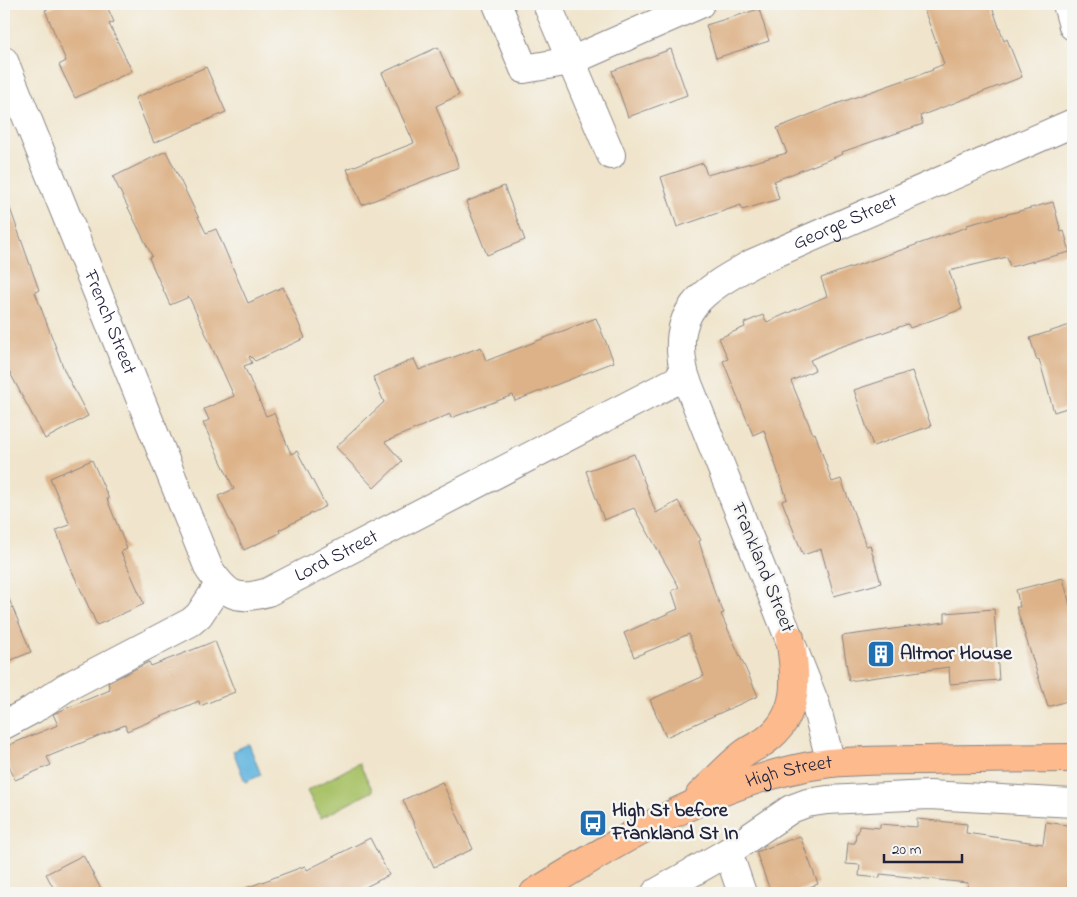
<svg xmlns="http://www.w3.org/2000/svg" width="1077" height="897" font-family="'Indie Flower',sans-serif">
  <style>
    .green { fill: #a9c267; stroke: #667251 }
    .water { fill: #63b6df; stroke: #426c8d }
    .building { fill: #ddb288 }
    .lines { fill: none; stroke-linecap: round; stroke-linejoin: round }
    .minor-casing { stroke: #898484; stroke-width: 30 }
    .major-casing { stroke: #898484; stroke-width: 30 }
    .minor { stroke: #fff; stroke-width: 28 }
    .major { stroke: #fcba8d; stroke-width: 28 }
    .labels { text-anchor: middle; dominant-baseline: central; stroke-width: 5; stroke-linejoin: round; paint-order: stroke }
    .street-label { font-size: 20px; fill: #22223b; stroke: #f6f6f2 }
    .poi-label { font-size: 20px; font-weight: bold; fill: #22223b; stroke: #f6f6f2; text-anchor: start }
  </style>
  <rect width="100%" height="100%" fill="#f6f6f2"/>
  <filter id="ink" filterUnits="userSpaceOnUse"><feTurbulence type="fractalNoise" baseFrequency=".02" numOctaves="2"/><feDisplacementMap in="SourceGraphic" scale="10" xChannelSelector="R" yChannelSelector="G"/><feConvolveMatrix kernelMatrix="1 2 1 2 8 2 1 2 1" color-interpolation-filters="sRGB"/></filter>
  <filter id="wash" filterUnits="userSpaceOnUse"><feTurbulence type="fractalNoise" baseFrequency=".0096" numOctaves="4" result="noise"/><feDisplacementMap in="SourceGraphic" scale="20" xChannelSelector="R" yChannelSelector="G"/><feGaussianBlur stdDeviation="1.12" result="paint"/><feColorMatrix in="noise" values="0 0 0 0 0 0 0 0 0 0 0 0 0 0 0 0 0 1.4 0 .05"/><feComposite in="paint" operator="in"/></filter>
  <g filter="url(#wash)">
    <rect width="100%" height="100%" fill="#f0e5cc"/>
    <polygon class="green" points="359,763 373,791 321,818 307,791"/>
    <polygon class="water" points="249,744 261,775 245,782 233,751"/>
    <g id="blocks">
      <g class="building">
        <polygon points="59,4 106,4 114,22 109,24 132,71 75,98 59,65 66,61 45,10"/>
        <polygon points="922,4 991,4 1004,41 1007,39 1022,77 920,116 923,124 842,152 843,154 774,181 779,199 742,210 741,205 677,227 661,177 703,163 707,175 787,153 777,128 836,104 933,70 932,69 944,64"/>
        <polygon points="759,9 769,41 716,58 706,25"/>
        <polygon points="438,47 459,95 436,106 459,167 362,205 347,169 414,143 382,73"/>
        <polygon points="671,49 687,95 628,117 612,71"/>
        <polygon points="206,67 226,112 154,143 135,98"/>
        <polygon points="166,151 206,233 216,229 248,303 283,287 305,338 255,361 250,356 249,357 252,363 244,366 266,416 274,413 291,454 297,451 326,506 279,530 280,533 244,550 218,496 234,489 203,423 209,420 204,409 234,396 189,297 170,305 149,258 152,256 113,177"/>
        <polygon points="504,186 525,240 487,255 466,202"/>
        <polygon points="4,200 7,200 39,290 35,292 65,372 88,416 45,439 9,371 4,374"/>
        <polygon points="1053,202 1061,232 1064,231 1070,252 1010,267 1007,257 949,271 962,309 910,328 908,324 837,348 810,360 815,370 791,381 813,434 815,433 832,482 841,479 866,546 870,545 881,583 834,596 821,549 803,555 782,501 787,499 764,430 753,435 723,361 728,359 719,338 745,327 744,323 763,315 767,322 827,296 821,278 967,227 967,225"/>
        <polygon points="596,318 614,362 515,401 513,395 451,418 450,414 385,442 402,461 374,488 336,447 384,402 373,377 414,359 419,370 481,347 486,361"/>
        <polygon points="1073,324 1073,406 1054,412 1039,359 1037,360 1030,338"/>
        <polygon points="912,371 931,426 873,446 854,390"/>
        <polygon points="634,454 656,513 678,501 701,540 699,541 715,594 724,613 721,614 758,696 666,737 650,700 704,676 689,634 634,657 624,633 678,609 672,591 679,587 634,508 604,520 586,471"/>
        <polygon points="92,460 109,499 107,499 127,549 121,552 144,604 97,625 72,571 56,530 70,525 50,478"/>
        <polygon points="1063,578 1073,617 1073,699 1048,707 1016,607 1020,607 1016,590"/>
        <polygon points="4,587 31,652 4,663"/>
        <polygon points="994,609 999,680 950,684 949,667 849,681 842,636 945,622 945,613"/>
        <polygon points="215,641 235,692 200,706 199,701 127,731 125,725 47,757 51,765 15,780 4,753 4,747 58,725 53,714 110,690 108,683 149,662 151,666"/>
        <polygon points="442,782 473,849 434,867 403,800"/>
        <polygon points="917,819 967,824 966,833 1043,844 1046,822 1073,826 1073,842 1067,893 966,893 968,883 880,874 880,878 859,876 860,865 846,864 848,843 855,843 856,833 858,833 859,826 880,828 880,824 917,827"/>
        <polygon points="800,836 818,884 792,893 771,893 756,852"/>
        <polygon points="370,838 389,875 354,893 238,893 238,891 305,866 307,870"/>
        <polygon points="83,855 103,893 56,893 46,874"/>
      </g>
    </g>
  </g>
  <g filter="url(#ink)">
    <use href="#blocks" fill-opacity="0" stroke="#898484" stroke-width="1"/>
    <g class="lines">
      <g class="minor-casing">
        <g id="minor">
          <polyline points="497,4 524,69 571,61 700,4"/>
          <polyline points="547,4 611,155"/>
          <polyline points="1067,4 1073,26"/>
          <path id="s1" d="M4,61L209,569C227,595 236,602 268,592L685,376"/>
          <polyline points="4,725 32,710 65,688 191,622 199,615 219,585"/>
          <path id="s2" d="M831,763L816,706L685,376C669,310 701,292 753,263L1073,123"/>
          <polyline points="728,852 742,893"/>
          <polyline points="656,893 728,852 791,809 807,803 827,800 929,795 1073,803"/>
        </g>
      </g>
      <g class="major-casing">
        <g id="major">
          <path d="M700,795C715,781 729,765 745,753C752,748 759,745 765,741C801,715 796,676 790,638"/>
          <path id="s3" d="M534,893C624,838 724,776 830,763C863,760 896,760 929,760C977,759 1025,758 1073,758"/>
        </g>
      </g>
      <use href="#minor" class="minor"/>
      <use href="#major" class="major"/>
    </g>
  </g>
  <defs>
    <g id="building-square" transform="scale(1.4375)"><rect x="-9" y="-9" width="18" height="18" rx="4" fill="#1f6fb2" stroke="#f6f6f2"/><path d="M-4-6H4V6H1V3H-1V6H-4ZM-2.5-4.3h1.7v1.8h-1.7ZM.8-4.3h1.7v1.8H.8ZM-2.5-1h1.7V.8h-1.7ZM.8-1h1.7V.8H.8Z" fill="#fff"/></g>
    <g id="bus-square" transform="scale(1.4375)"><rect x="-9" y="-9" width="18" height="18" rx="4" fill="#1f6fb2" stroke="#f6f6f2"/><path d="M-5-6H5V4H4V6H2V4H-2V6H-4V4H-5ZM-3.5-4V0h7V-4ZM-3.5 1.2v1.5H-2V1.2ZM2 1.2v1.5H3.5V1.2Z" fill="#fff"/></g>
  </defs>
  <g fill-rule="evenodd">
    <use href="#building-square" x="881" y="654"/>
    <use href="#bus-square" x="593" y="823"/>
  </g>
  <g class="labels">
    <g class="street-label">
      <text stroke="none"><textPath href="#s2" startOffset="662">George Street</textPath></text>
      <text stroke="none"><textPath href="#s1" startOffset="282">French Street</textPath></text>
      <text stroke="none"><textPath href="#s1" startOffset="696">Lord Street</textPath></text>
      <text transform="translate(762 568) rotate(68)">Frankland Street</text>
      <text stroke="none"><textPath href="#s3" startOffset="284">High Street</textPath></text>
    </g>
    <g class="poi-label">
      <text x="900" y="654">Altmor House</text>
      <text x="612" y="811">High St before<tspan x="612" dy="23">Frankland St In</tspan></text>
    </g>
  </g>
  <rect width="1077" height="897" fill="none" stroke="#f6f6f2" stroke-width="20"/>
  <path d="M884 854v8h78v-8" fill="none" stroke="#22223b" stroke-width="2.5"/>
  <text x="892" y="854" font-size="15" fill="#22223b" stroke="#f6f6f2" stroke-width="4" paint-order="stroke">20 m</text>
</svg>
